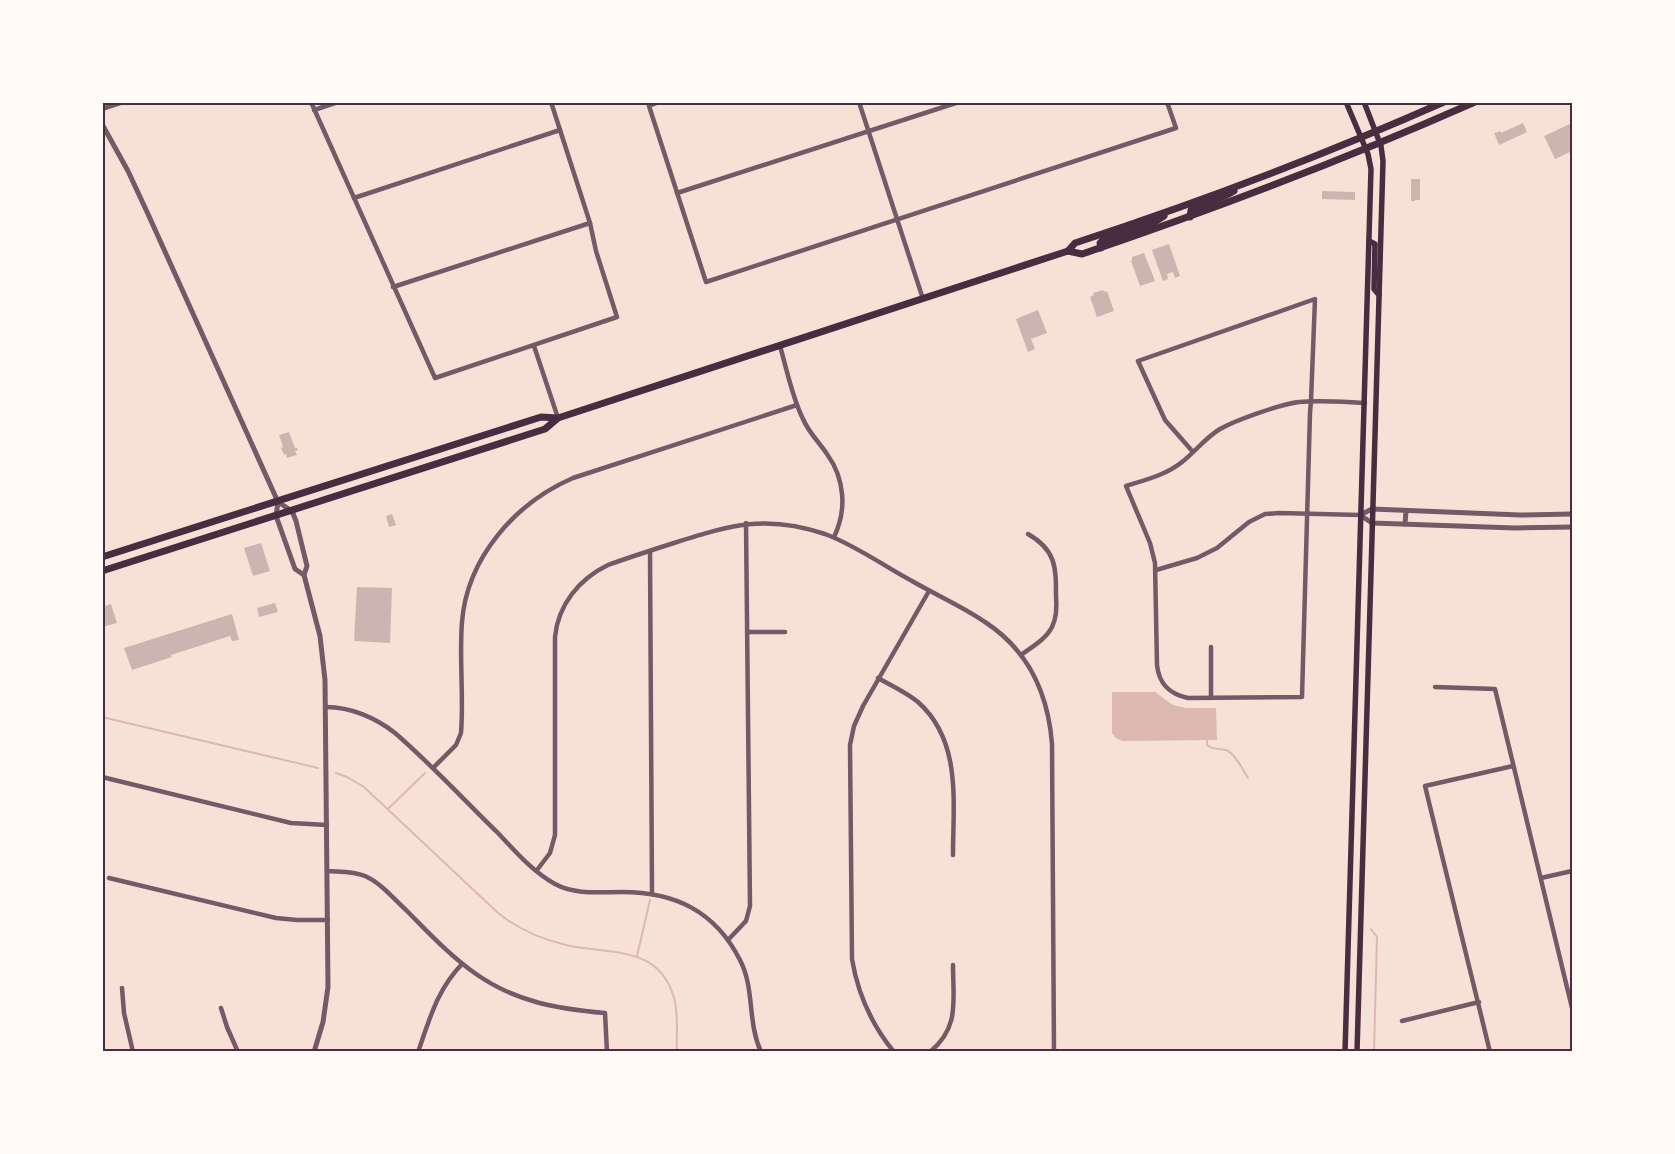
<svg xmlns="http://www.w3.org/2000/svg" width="1675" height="1154" font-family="'Sofia Sans Condensed',sans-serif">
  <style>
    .water { fill: #dcb8b0 }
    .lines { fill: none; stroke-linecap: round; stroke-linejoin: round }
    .stream { stroke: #dcb8b0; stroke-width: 2 }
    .building { fill: #ccb4b1 }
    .minor { stroke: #755966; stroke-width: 4.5 }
    .tertiary { stroke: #755966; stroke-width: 5 }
    .secondary { stroke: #4a2c40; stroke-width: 5.5 }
    .primary { stroke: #4a2c40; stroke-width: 7 }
    .neatline { fill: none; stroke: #4a2c40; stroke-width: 2 }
  </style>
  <rect width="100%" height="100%" fill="#f7e1d7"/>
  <polygon class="water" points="1112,692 1155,692 1173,705 1186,708 1216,708 1217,740 1122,741 1116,738 1112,733"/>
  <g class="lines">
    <g class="stream">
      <polyline points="102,717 318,768"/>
      <path d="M1207,740V745C1213,750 1218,748 1226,750C1235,753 1243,770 1248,778"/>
      <path d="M336,773L347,777L364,787L497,912C517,929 541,939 566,945C608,955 659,944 674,998C679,1015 676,1034 677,1052"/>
      <polyline points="389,808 425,773"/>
      <polyline points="1371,929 1377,937 1374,1052"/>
      <polyline points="637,956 650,900"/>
    </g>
  </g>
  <g class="building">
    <polygon points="1523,123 1527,132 1499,145 1494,133 1501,131 1501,133"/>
    <polygon points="1572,123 1572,151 1555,159 1544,136"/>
    <polygon points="1411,179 1420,179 1420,200 1415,200 1415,201 1411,201"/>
    <polygon points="1322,191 1355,192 1355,200 1322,199"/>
    <polygon points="1169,244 1180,276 1175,278 1173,272 1167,274 1168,279 1163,281 1152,250"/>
    <polygon points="1144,253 1155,281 1140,286 1131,261 1132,260 1132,257"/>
    <polygon points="1103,290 1104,292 1107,291 1114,311 1097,317 1090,297 1094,295 1093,293"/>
    <polygon points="1038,310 1047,333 1031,339 1035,349 1028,352 1016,319"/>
    <polygon points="289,432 295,448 297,448 298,450 295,451 297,455 287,458 286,454 284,455 281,448 283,447 279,435"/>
    <polygon points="392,514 396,525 389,527 386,516"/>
    <polygon points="261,543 270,571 253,576 244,548"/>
    <polygon points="357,587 392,588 390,643 354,641"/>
    <polygon points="275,603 278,612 259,617 257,608"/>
    <polygon points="111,604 117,623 102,627 102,607"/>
    <polygon points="232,614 239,640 232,641 230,636 171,655 172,657 132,670 124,648"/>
  </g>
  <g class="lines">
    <g class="minor">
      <polyline points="311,102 435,378 617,317 596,251 590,223 551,102"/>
      <polyline points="659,102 649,106 706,282 1176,128 1167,102"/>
      <polyline points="859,102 923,299"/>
      <polyline points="102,109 123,102"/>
      <polyline points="314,110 338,102"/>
      <polyline points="677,193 959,102"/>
      <polyline points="354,198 560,130"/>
      <polyline points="393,287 590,223"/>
      <polyline points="534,346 558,418"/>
      <path d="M780,346C787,370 792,397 803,419C809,433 819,442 827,454C845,479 847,510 834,537"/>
      <path d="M1193,452L1165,420L1138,361L1315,299L1311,401L1310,413L1302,697L1188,698C1169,694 1159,684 1157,665L1155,563L1150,543L1126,486C1145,480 1166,475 1182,462C1195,452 1205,438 1220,429C1236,420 1281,404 1299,402C1321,400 1343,402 1365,403"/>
      <polyline points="650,551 652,893"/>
      <polyline points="1156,570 1197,558 1217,548 1249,522 1265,514 1279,513 1360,515"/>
      <polyline points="747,632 785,632"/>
      <path d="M1021,655C1032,647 1046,639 1052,627C1057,617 1057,607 1056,596C1056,567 1056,550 1028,534"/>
      <path d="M878,678C892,686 906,692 918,702C962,741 953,802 953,855"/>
      <polyline points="1435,687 1495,689 1572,1008"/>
      <polyline points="1211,698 1211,647"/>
      <path d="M326,707C351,707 376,718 395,733C431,764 464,800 498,833C515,851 533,872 555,884C575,895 600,892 622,892C675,892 715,911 740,960C755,989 747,1021 761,1052"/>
      <path d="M433,768L456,745L461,733C464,696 459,659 462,622C467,558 515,503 573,478L797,405"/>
      <polyline points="102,777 291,823 327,825"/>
      <path d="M537,870L550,853L555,835V637C558,605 579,579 608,565C630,557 652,550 674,543C731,525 766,514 825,534C855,545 884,566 912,581C936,595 962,606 985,622C1028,650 1048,693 1052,744L1054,1052"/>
      <path d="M327,871C339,872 353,871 365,876C381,883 393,898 406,910C428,932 450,956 476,974C516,1002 558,1009 605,1013L607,1052"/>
      <polyline points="109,878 276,918 297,920 328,920"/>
      <polyline points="1541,878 1572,871"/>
      <polyline points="728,940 746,921 750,906 746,523"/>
      <polyline points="122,988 124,1013 133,1052"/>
      <polyline points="221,1008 227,1027 238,1052"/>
      <polyline points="1402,1021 1479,1002"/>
      <path d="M418,1052C430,1018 437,990 462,964"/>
      <path d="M894,1052C871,1024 858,995 852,959L850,745L854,726L863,706L929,591"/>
      <path d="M930,1052C960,1027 953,1001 953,965"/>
      <polyline points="1490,1052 1425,786 1513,766"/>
    </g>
    <g class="tertiary">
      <polyline points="102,124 128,171 148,214 278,502"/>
      <polyline points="278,502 292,511 296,521 307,566 304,575 320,636 325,680 328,987 323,1022 314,1052"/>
      <polyline points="278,502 276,516 280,527 295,569 304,575"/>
      <polyline points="1360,515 1372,523 1515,528 1572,527"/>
      <polyline points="1360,515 1372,509 1520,515 1572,514"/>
      <polyline points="1405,524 1406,511"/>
    </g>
    <g class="secondary">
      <polyline points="1369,241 1375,244 1374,289 1379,295"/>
      <polyline points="1345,1052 1371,169 1368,154 1346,102"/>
      <polyline points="1357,1052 1383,161 1381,146 1364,102"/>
    </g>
    <g class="primary">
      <polyline points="1190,217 1191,210 1194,208 1225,196 1234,191"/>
      <polyline points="1101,248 1100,243 1103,240 1153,223 1164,216"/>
      <path d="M1068,251L1075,243C1200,202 1324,155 1444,102"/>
      <path d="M102,557L541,417L558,418L1068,251L1082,254C1215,209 1346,159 1475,102"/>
      <polyline points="102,571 545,429 558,418"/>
    </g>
  </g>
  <rect width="1675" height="1154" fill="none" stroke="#fffaf5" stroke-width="208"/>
  <rect x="104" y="104" width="1467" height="946" class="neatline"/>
</svg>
